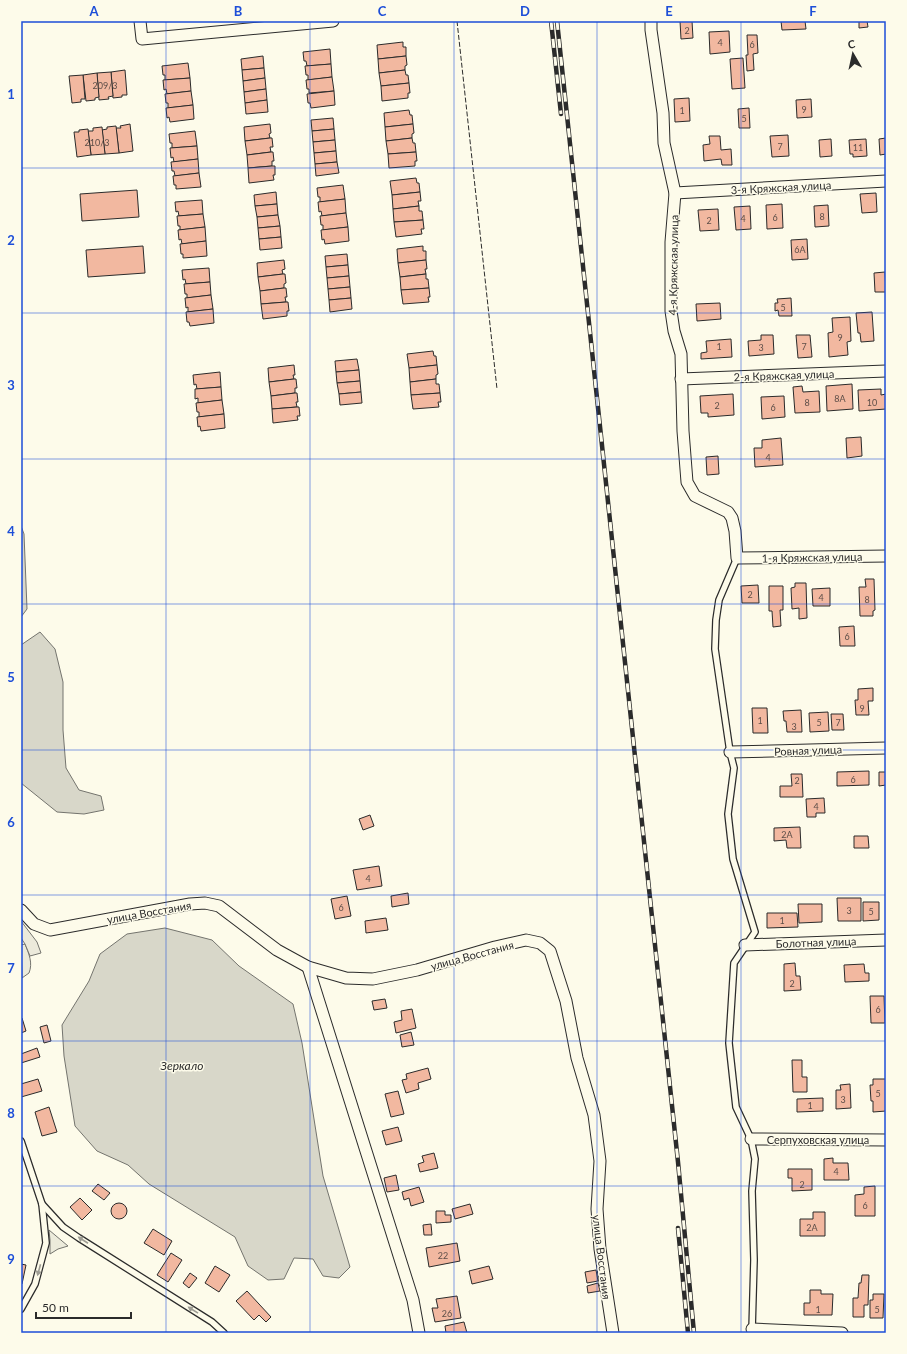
<svg xmlns="http://www.w3.org/2000/svg" width="907" height="1354" font-family="Lato,sans-serif">
  <style>
    .green { fill: #ecebdb; stroke: #74746e }
    .parking { fill: #eceadb; stroke: #74746e }
    .water { fill: #d8d7c9; stroke: #74746e }
    .building { fill: #f2b8a0; stroke: #2b2b2b }
    .lines { fill: none; stroke-linecap: round; stroke-linejoin: round }
    .lane-casing { stroke: #2b2b2b; stroke-width: 8 }
    .street-casing { stroke: #2b2b2b; stroke-width: 13 }
    .lane { stroke: #fdfbea; stroke-width: 5.5 }
    .street { stroke: #fdfbea; stroke-width: 11 }
    .rail-casing { stroke: #2b2b2b; stroke-width: 4.5 }
    .rail { stroke: #fdfbea; stroke-width: 3; stroke-dasharray: 9; stroke-linecap: butt }
    .fence { stroke: #2b2b2b; stroke-width: 1; stroke-dasharray: 5 2; stroke-linecap: butt }
    .oneway { fill: #9e9d94 }
    .grid { fill: none; stroke: #1d4ed8; stroke-width: 1; stroke-opacity: 0.55 }
    .labels { text-anchor: middle; dominant-baseline: central; stroke-width: 3; stroke-linejoin: round; paint-order: stroke }
    .number-label { font-size: 9px; fill: #5d4e48 }
    .street-label { font-size: 11px; fill: #2b2b2b; stroke: #fdfbea }
    .water-label { font-size: 12px; font-style: italic; fill: #2b2b2b; stroke: #fdfbea }
    .neatline { fill: none; stroke: #1d4ed8; stroke-width: 1.5 }
    .grid-label { font-size: 13px; text-anchor: middle; font-weight: bold; fill: #1d4ed8 }
  </style>
  <rect width="100%" height="100%" fill="#fdfbea"/>
  <g class="green">
    <path d="M25,944C29,954 33,963 29,973L22,978L21,945Z"/>
    <polygon points="49,1230 68,1246 58,1249 50,1254 50,1240"/>
  </g>
  <polygon class="parking" points="21,921 37,942 41,953 30,956 25,944 21,938"/>
  <g class="water">
    <polygon points="21,526 24,534 27,609 21,617"/>
    <polygon points="40,632 55,649 63,682 63,730 66,768 79,790 101,796 104,810 84,814 57,812 21,783 21,645"/>
    <polygon points="165,928 212,940 239,966 293,1004 302,1043 323,1176 350,1267 339,1278 323,1276 313,1259 294,1258 284,1279 268,1280 248,1266 235,1237 149,1184 128,1165 97,1151 75,1126 64,1056 62,1025 89,981 100,954 127,934"/>
  </g>
  <g class="building">
    <polygon points="680,21 692,21 693,38 681,39"/>
    <polygon points="781,21 805,21 806,29 782,30"/>
    <polygon points="859,21 867,21 868,27 859,28"/>
    <polygon points="729,31 730,52 710,54 709,32"/>
    <polygon points="747,35 757,35 758,53 753,54 754,70 747,71 746,55 748,55"/>
    <polygon points="403,42 403,47 406,47 406,56 378,59 377,45"/>
    <polygon points="330,49 331,64 307,66 306,61 304,61 303,52"/>
    <polygon points="263,56 264,68 242,70 241,59"/>
    <polygon points="406,56 407,65 405,66 405,70 379,73 378,59"/>
    <polygon points="743,58 745,88 732,89 730,59"/>
    <polygon points="188,63 190,78 165,80 165,75 163,75 162,66"/>
    <polygon points="331,64 332,77 308,80 308,75 306,75 305,66"/>
    <polygon points="264,68 265,78 243,81 242,70"/>
    <polygon points="125,70 127,95 122,95 122,97 113,98 111,72"/>
    <polygon points="405,70 406,75 408,75 409,83 381,86 379,73"/>
    <polygon points="111,72 113,96 108,97 109,99 99,100 97,73"/>
    <polygon points="97,73 99,97 95,98 95,100 86,101 83,75"/>
    <polygon points="83,75 85,99 81,99 81,102 72,103 69,76"/>
    <polygon points="332,77 334,91 309,93 309,89 307,89 306,80"/>
    <polygon points="190,78 191,91 167,94 166,89 164,90 163,80"/>
    <polygon points="265,78 266,89 244,92 243,81"/>
    <polygon points="409,83 410,93 408,93 408,98 382,101 381,86"/>
    <polygon points="266,89 267,100 245,103 244,92"/>
    <polygon points="191,91 193,105 168,108 168,103 166,103 165,94"/>
    <polygon points="334,91 335,105 311,108 310,103 308,103 307,94"/>
    <polygon points="689,98 690,121 675,122 674,99"/>
    <polygon points="811,99 812,117 797,118 796,100"/>
    <polygon points="267,100 268,112 246,114 245,103"/>
    <polygon points="193,105 194,119 170,122 169,117 167,118 166,108"/>
    <polygon points="749,108 750,128 739,128 738,109"/>
    <polygon points="409,110 410,115 412,115 413,124 385,127 384,113"/>
    <polygon points="333,118 334,129 312,131 311,120"/>
    <polygon points="130,124 133,151 119,153 116,128 121,128 120,126"/>
    <polygon points="270,124 271,133 269,134 270,138 245,141 244,127"/>
    <polygon points="413,124 414,133 412,134 412,138 386,141 385,127"/>
    <polygon points="116,126 119,153 105,154 102,130 107,129 107,127"/>
    <polygon points="102,127 105,154 91,155 88,131 93,131 93,128"/>
    <polygon points="88,129 91,155 77,157 74,132 79,132 79,130"/>
    <polygon points="334,129 335,140 313,142 312,131"/>
    <polygon points="195,131 197,146 172,148 172,143 170,143 169,134"/>
    <polygon points="788,135 789,156 772,157 770,136"/>
    <polygon points="709,136 720,136 721,150 731,149 732,165 722,165 721,159 704,161 703,145 710,144"/>
    <polygon points="270,138 272,138 273,147 270,147 271,152 247,155 245,141"/>
    <polygon points="412,138 413,143 415,143 416,152 388,154 386,141"/>
    <polygon points="886,138 886,154 880,155 879,139"/>
    <polygon points="831,139 832,156 820,157 819,140"/>
    <polygon points="866,139 867,156 853,157 853,154 850,154 849,140"/>
    <polygon points="335,140 336,151 314,153 313,142"/>
    <polygon points="197,146 198,159 174,162 173,157 171,158 170,148"/>
    <polygon points="336,151 337,162 315,164 314,153"/>
    <polygon points="271,152 273,152 274,161 272,161 272,166 248,168 247,155"/>
    <polygon points="416,152 417,161 415,161 415,166 389,168 388,154"/>
    <polygon points="198,159 199,173 175,176 174,171 172,171 171,162"/>
    <polygon points="337,162 339,173 316,176 315,164"/>
    <polygon points="272,166 275,166 275,175 273,175 274,180 249,183 248,168"/>
    <polygon points="199,173 201,187 176,189 176,185 174,185 173,176"/>
    <polygon points="416,178 417,183 419,183 420,192 392,195 390,181"/>
    <polygon points="343,185 345,199 320,202 320,197 318,197 317,188"/>
    <polygon points="137,190 139,217 82,221 80,194"/>
    <polygon points="276,192 277,204 255,206 254,195"/>
    <polygon points="420,192 421,201 418,201 419,206 393,209 392,195"/>
    <polygon points="876,193 877,212 862,213 860,194"/>
    <polygon points="345,199 346,213 322,216 321,211 319,212 318,202"/>
    <polygon points="202,200 203,214 179,216 178,211 176,212 175,202"/>
    <polygon points="277,204 278,215 257,217 255,206"/>
    <polygon points="782,204 783,228 767,229 766,205"/>
    <polygon points="828,205 829,226 815,227 814,206"/>
    <polygon points="419,206 419,211 422,211 423,220 394,222 393,209"/>
    <polygon points="750,206 751,229 736,230 734,207"/>
    <polygon points="718,209 719,230 700,231 698,210"/>
    <polygon points="346,213 348,227 323,230 323,225 321,225 320,216"/>
    <polygon points="203,214 205,227 180,230 180,226 178,226 177,216"/>
    <polygon points="278,215 280,226 258,228 257,217"/>
    <polygon points="423,220 424,229 421,229 422,234 396,237 394,222"/>
    <polygon points="280,226 281,237 259,239 258,228"/>
    <polygon points="205,227 206,241 182,244 181,239 179,240 178,230"/>
    <polygon points="348,227 349,241 325,244 324,239 322,240 321,230"/>
    <polygon points="281,237 282,248 260,250 259,239"/>
    <polygon points="807,239 808,259 792,260 791,240"/>
    <polygon points="206,241 207,256 183,258 183,254 181,254 180,244"/>
    <polygon points="143,246 145,273 88,277 86,250"/>
    <polygon points="423,246 423,251 426,251 426,260 398,263 397,249"/>
    <polygon points="347,254 348,265 326,267 325,256"/>
    <polygon points="284,260 285,269 282,270 283,274 258,277 257,263"/>
    <polygon points="426,260 427,269 425,269 426,274 400,277 398,263"/>
    <polygon points="348,265 349,276 327,278 326,267"/>
    <polygon points="209,268 210,282 186,284 185,279 183,280 182,270"/>
    <polygon points="885,272 886,292 875,292 874,273"/>
    <polygon points="283,274 285,274 286,283 284,284 284,288 260,291 258,277"/>
    <polygon points="426,274 426,279 428,279 429,288 401,290 400,277"/>
    <polygon points="349,276 350,287 328,289 327,278"/>
    <polygon points="210,282 211,295 187,298 187,294 185,294 184,284"/>
    <polygon points="350,287 351,298 329,300 328,289"/>
    <polygon points="284,288 286,288 287,297 285,297 286,302 261,304 260,291"/>
    <polygon points="429,288 430,297 428,297 429,302 403,304 401,290"/>
    <polygon points="211,295 213,309 188,312 188,307 186,308 185,298"/>
    <polygon points="351,298 352,309 330,312 329,300"/>
    <polygon points="791,298 792,316 779,316 778,310 775,311 775,303 778,303 777,299"/>
    <polygon points="286,302 288,302 289,311 287,311 287,316 263,319 261,304"/>
    <polygon points="720,303 721,319 697,321 696,304"/>
    <polygon points="213,309 214,323 190,326 189,322 187,322 186,312"/>
    <polygon points="872,312 874,341 861,342 860,333 858,333 856,313"/>
    <polygon points="850,317 851,341 847,342 848,355 829,357 828,333 833,332 832,318"/>
    <polygon points="761,335 773,335 774,354 749,356 748,341 761,340"/>
    <polygon points="796,335 810,335 812,357 798,358"/>
    <polygon points="731,339 732,357 701,359 701,353 707,352 706,341"/>
    <polygon points="433,351 434,356 436,356 437,365 409,368 407,354"/>
    <polygon points="357,359 359,370 336,372 335,361"/>
    <polygon points="294,365 295,375 293,375 294,379 269,382 268,368"/>
    <polygon points="437,365 438,374 436,375 436,379 410,382 409,368"/>
    <polygon points="359,370 360,381 337,383 336,372"/>
    <polygon points="220,372 221,387 197,389 196,384 194,385 193,375"/>
    <polygon points="294,379 296,379 297,388 295,388 295,393 271,396 269,382"/>
    <polygon points="436,379 436,384 439,384 440,393 411,395 410,382"/>
    <polygon points="360,381 361,392 339,394 337,383"/>
    <polygon points="852,384 853,409 827,411 826,386"/>
    <polygon points="802,386 803,392 819,391 820,412 795,413 793,387"/>
    <polygon points="221,387 222,400 198,403 198,398 195,399 195,389"/>
    <polygon points="881,389 881,395 886,394 886,409 859,411 858,390"/>
    <polygon points="361,392 362,403 340,405 339,394"/>
    <polygon points="295,393 297,393 298,402 296,402 297,407 272,409 271,396"/>
    <polygon points="440,393 441,402 438,402 439,407 413,409 411,395"/>
    <polygon points="733,394 734,415 708,417 708,413 701,413 700,396"/>
    <polygon points="784,396 785,417 762,419 761,397"/>
    <polygon points="222,400 224,414 199,417 199,412 197,412 196,403"/>
    <polygon points="297,407 299,407 300,416 297,416 298,420 273,423 272,409"/>
    <polygon points="224,414 225,428 201,431 200,426 198,427 197,417"/>
    <polygon points="861,437 862,456 847,458 846,438"/>
    <polygon points="781,438 783,465 755,467 754,448 762,448 762,440"/>
    <polygon points="718,456 719,474 707,475 706,457"/>
    <polygon points="865,579 874,579 875,610 873,611 873,616 860,616 859,587 866,587"/>
    <polygon points="795,583 806,583 807,618 799,619 799,608 792,609 791,588 795,587"/>
    <polygon points="758,585 759,603 742,603 741,586"/>
    <polygon points="769,586 783,586 783,610 780,610 781,626 773,627 772,611 769,611"/>
    <polygon points="830,588 830,606 813,606 812,589"/>
    <polygon points="854,626 855,646 840,646 839,627"/>
    <polygon points="873,688 873,701 868,701 869,715 856,715 855,700 858,700 858,689"/>
    <polygon points="752,708 767,708 768,733 753,733"/>
    <polygon points="801,710 802,732 787,732 786,721 784,721 783,711"/>
    <polygon points="828,712 829,731 810,732 809,713"/>
    <polygon points="831,714 843,714 844,730 832,730"/>
    <polygon points="869,771 869,785 837,786 837,772"/>
    <polygon points="879,772 886,772 886,785 879,786"/>
    <polygon points="791,774 802,774 803,797 780,797 780,786 792,786"/>
    <polygon points="824,798 825,813 816,813 816,817 807,817 806,799"/>
    <polygon points="370,815 374,826 363,830 359,819"/>
    <polygon points="800,827 801,848 787,848 786,840 774,841 774,828"/>
    <polygon points="854,836 868,836 869,848 854,848"/>
    <polygon points="379,866 382,886 357,890 353,870"/>
    <polygon points="408,893 409,904 392,907 391,896"/>
    <polygon points="347,896 351,916 335,919 331,899"/>
    <polygon points="837,898 861,898 861,921 838,921"/>
    <polygon points="863,902 879,902 879,920 863,921"/>
    <polygon points="798,904 822,904 822,922 799,923"/>
    <polygon points="767,913 797,913 798,927 767,928"/>
    <polygon points="386,918 388,930 366,933 365,921"/>
    <polygon points="795,963 796,976 800,976 801,990 784,991 784,964"/>
    <polygon points="864,964 865,973 869,973 869,981 845,982 844,965"/>
    <polygon points="870,996 884,996 885,1023 871,1023"/>
    <polygon points="385,999 387,1008 374,1010 372,1001"/>
    <polygon points="412,1009 416,1028 396,1033 394,1022 402,1020 401,1011"/>
    <polygon points="22,1018 26,1031 21,1033 21,1019"/>
    <polygon points="47,1025 51,1041 44,1043 40,1027"/>
    <polygon points="411,1032 414,1045 402,1047 400,1035"/>
    <polygon points="37,1048 40,1057 21,1063 21,1054"/>
    <polygon points="792,1060 802,1060 802,1077 807,1077 807,1092 793,1092"/>
    <polygon points="428,1068 431,1079 418,1083 419,1089 406,1093 402,1080 407,1079 406,1074"/>
    <polygon points="38,1079 42,1091 21,1097 21,1084"/>
    <polygon points="873,1079 886,1079 886,1111 873,1112 873,1101 871,1101 870,1085 873,1085"/>
    <polygon points="850,1084 851,1108 836,1109 836,1090 841,1090 840,1085"/>
    <polygon points="398,1091 404,1114 391,1117 385,1094"/>
    <polygon points="823,1098 823,1111 797,1112 797,1099"/>
    <polygon points="49,1107 57,1132 42,1136 35,1112"/>
    <polygon points="398,1127 402,1141 386,1145 382,1131"/>
    <polygon points="434,1153 438,1168 420,1172 418,1164 424,1162 422,1156"/>
    <polygon points="833,1158 833,1163 848,1163 849,1180 824,1180 824,1159"/>
    <polygon points="788,1169 812,1169 812,1190 792,1191 792,1178 788,1178"/>
    <polygon points="396,1175 399,1190 387,1192 384,1178"/>
    <polygon points="98,1184 110,1193 104,1200 92,1191"/>
    <polygon points="875,1186 875,1216 855,1216 855,1195 864,1194 864,1187"/>
    <polygon points="419,1187 424,1202 411,1206 409,1198 404,1200 402,1192"/>
    <polygon points="80,1198 92,1210 82,1220 70,1207"/>
    <circle cx="119" cy="1211" r="8"/>
    <polygon points="470,1204 473,1214 455,1219 452,1209"/>
    <polygon points="436,1211 445,1211 445,1215 451,1215 451,1222 436,1223"/>
    <polygon points="813,1212 825,1212 825,1236 800,1236 800,1219 813,1219"/>
    <polygon points="431,1224 432,1235 424,1235 423,1225"/>
    <polygon points="153,1229 172,1241 164,1255 144,1243"/>
    <polygon points="457,1243 460,1261 429,1267 426,1248"/>
    <polygon points="171,1253 182,1260 168,1282 157,1275"/>
    <polygon points="21,1264 26,1265 22,1284 21,1284"/>
    <polygon points="215,1266 230,1275 219,1292 205,1283"/>
    <polygon points="489,1266 493,1279 472,1284 469,1271"/>
    <polygon points="596,1270 598,1281 587,1283 585,1272"/>
    <polygon points="190,1273 197,1278 189,1288 183,1283"/>
    <polygon points="862,1275 869,1275 868,1305 864,1305 864,1317 853,1317 853,1298 858,1298 859,1283 861,1283"/>
    <polygon points="598,1283 600,1291 588,1293 587,1286"/>
    <polygon points="810,1290 821,1290 821,1294 833,1294 832,1315 804,1315 804,1303 810,1303"/>
    <polygon points="247,1291 271,1317 266,1322 259,1315 254,1320 236,1301"/>
    <polygon points="873,1294 884,1294 883,1318 870,1318 870,1300 873,1300"/>
    <polygon points="457,1296 461,1318 435,1322 432,1308 438,1308 436,1299"/>
    <polygon points="464,1322 467,1333 446,1333 445,1326"/>
  </g>
  <g class="lines">
    <g class="lane-casing">
      <g id="lane">
        <polyline points="737,558 719,600 716,620 715,649 730,752 734,768 728,814 733,859 755,932 734,963 729,1043 736,1107 751,1139 755,1159 752,1191 754,1260 752,1331"/>
        <polyline points="21,1141 42,1204 46,1243 35,1284 21,1309"/>
        <polyline points="42,1204 63,1227 79,1238 212,1322 224,1333"/>
      </g>
    </g>
    <g class="street-casing">
      <g id="street">
        <polyline points="140,21 142,39 333,21"/>
        <polyline points="651,21 651,30 663,113 664,143 675,193 671,242 671,311 674,331 681,354 683,431 687,482 695,496 728,512 732,518 735,531 737,558 886,556"/>
        <polyline points="675,193 886,181"/>
        <polyline points="681,379 886,371"/>
        <polyline points="730,752 886,748"/>
        <polyline points="21,910 34,924 50,930 190,904 205,903 219,906 277,950 308,967 346,978 373,979 417,970 495,947 526,940 540,943 550,951 566,1001 577,1058 594,1115 600,1161 597,1209 600,1249 613,1333"/>
        <polyline points="745,945 886,940"/>
        <polyline points="308,967 413,1300 419,1333"/>
        <polyline points="751,1139 886,1140"/>
        <polyline points="752,1329 842,1333"/>
      </g>
    </g>
    <use href="#lane" class="lane"/>
    <use href="#street" class="street"/>
    <g class="rail-casing">
      <g id="rail">
        <polyline points="551,21 561,114"/>
        <polyline points="557,21 678,1162 694,1333"/>
        <polyline points="678,1228 688,1333"/>
      </g>
    </g>
    <use href="#rail" class="rail"/>
    <polyline class="fence" points="457,21 497,389"/>
  </g>
  <defs><path id="oneway-solid" d="M-6-.8H1V-3.2L6.5 0L1 3.2V.8H-6Z"/></defs>
  <g class="oneway">
    <use href="#oneway-solid" transform="translate(83 1240) rotate(-147)"/>
    <use href="#oneway-solid" transform="translate(39 1270) rotate(105)"/>
    <use href="#oneway-solid" transform="translate(193 1310) rotate(-148)"/>
  </g>
  <path class="grid" d="M166,21V1333M310,21V1333M454,21V1333M597,21V1333M741,21V1333M21,168H886M21,313H886M21,459H886M21,604H886M21,750H886M21,895H886M21,1041H886M21,1186H886"/>
  <g class="labels">
    <g class="number-label">
      <text x="687" y="30">2</text>
      <text x="720" y="42">4</text>
      <text x="752" y="44">6</text>
      <text x="105" y="85">209/3</text>
      <text x="804" y="109">9</text>
      <text x="682" y="110">1</text>
      <text x="744" y="118">5</text>
      <text x="97" y="142">210/3</text>
      <text x="780" y="146">7</text>
      <text x="858" y="147">11</text>
      <text x="822" y="216">8</text>
      <text x="775" y="217">6</text>
      <text x="743" y="218">4</text>
      <text x="709" y="220">2</text>
      <text x="800" y="249">6А</text>
      <text x="783" y="307">5</text>
      <text x="840" y="337">9</text>
      <text x="719" y="346">1</text>
      <text x="804" y="346">7</text>
      <text x="761" y="347">3</text>
      <text x="840" y="398">8А</text>
      <text x="807" y="402">8</text>
      <text x="872" y="402">10</text>
      <text x="717" y="405">2</text>
      <text x="773" y="407">6</text>
      <text x="768" y="457">4</text>
      <text x="750" y="594">2</text>
      <text x="821" y="597">4</text>
      <text x="867" y="599">8</text>
      <text x="847" y="636">6</text>
      <text x="862" y="708">9</text>
      <text x="760" y="720">1</text>
      <text x="819" y="722">5</text>
      <text x="838" y="722">7</text>
      <text x="794" y="726">3</text>
      <text x="853" y="779">6</text>
      <text x="797" y="780">2</text>
      <text x="816" y="806">4</text>
      <text x="787" y="834">2А</text>
      <text x="368" y="878">4</text>
      <text x="341" y="907">6</text>
      <text x="849" y="910">3</text>
      <text x="871" y="911">5</text>
      <text x="782" y="920">1</text>
      <text x="792" y="983">2</text>
      <text x="878" y="1009">6</text>
      <text x="878" y="1093">5</text>
      <text x="843" y="1099">3</text>
      <text x="810" y="1105">1</text>
      <text x="836" y="1171">4</text>
      <text x="802" y="1184">2</text>
      <text x="865" y="1205">6</text>
      <text x="812" y="1227">2А</text>
      <text x="443" y="1255">22</text>
      <text x="818" y="1309">1</text>
      <text x="877" y="1309">5</text>
      <text x="447" y="1313">26</text>
    </g>
    <g class="street-label">
      <text transform="translate(781 187) rotate(-3)">3-я Кряжская улица</text>
      <text transform="translate(673 265) rotate(-89)">4-я Кряжская улица</text>
      <text transform="translate(784 375) rotate(-2)">2-я Кряжская улица</text>
      <text transform="translate(812 557) rotate(-1)">1-я Кряжская улица</text>
      <text transform="translate(808 750) rotate(-2)">Ровная улица</text>
      <text transform="translate(149 912) rotate(-10)">улица Восстания</text>
      <text transform="translate(816 942) rotate(-2)">Болотная улица</text>
      <text transform="translate(472 955) rotate(-15)">улица Восстания</text>
      <text x="818" y="1139">Серпуховская улица</text>
      <text transform="translate(602 1257) rotate(83)">улица Восстания</text>
    </g>
    <g class="water-label">
      <text x="182" y="1065">Зеркало</text>
    </g>
  </g>
  <rect width="907" height="1354" fill="none" stroke="#fdfbea" stroke-width="44"/>
  <g transform="translate(853 54) rotate(351)" stroke="#fdfbea" stroke-width="3" paint-order="stroke">
  <path d="M0-3L7 15L0 10L-7 15Z" fill="#2b2b2b"/>
  <text y="-6" font-size="11" font-weight="bold" text-anchor="middle" fill="#2b2b2b">С</text>
  </g>
  <path d="M36 1312v6h95v-6" fill="none" stroke="#2b2b2b" stroke-width="2"/>
  <text x="42" y="1312" font-size="12" fill="#2b2b2b" stroke="#fdfbea" stroke-width="3" paint-order="stroke">50 m</text>
  <rect x="22" y="22" width="863" height="1310" class="neatline"/>
  <g class="grid-label">
    <text x="94" y="16">A</text>
    <text x="238" y="16">B</text>
    <text x="382" y="16">C</text>
    <text x="525" y="16">D</text>
    <text x="669" y="16">E</text>
    <text x="813" y="16">F</text>
    <text x="11" y="99">1</text>
    <text x="11" y="245">2</text>
    <text x="11" y="390">3</text>
    <text x="11" y="536">4</text>
    <text x="11" y="682">5</text>
    <text x="11" y="827">6</text>
    <text x="11" y="973">7</text>
    <text x="11" y="1118">8</text>
    <text x="11" y="1264">9</text>
  </g>
</svg>
